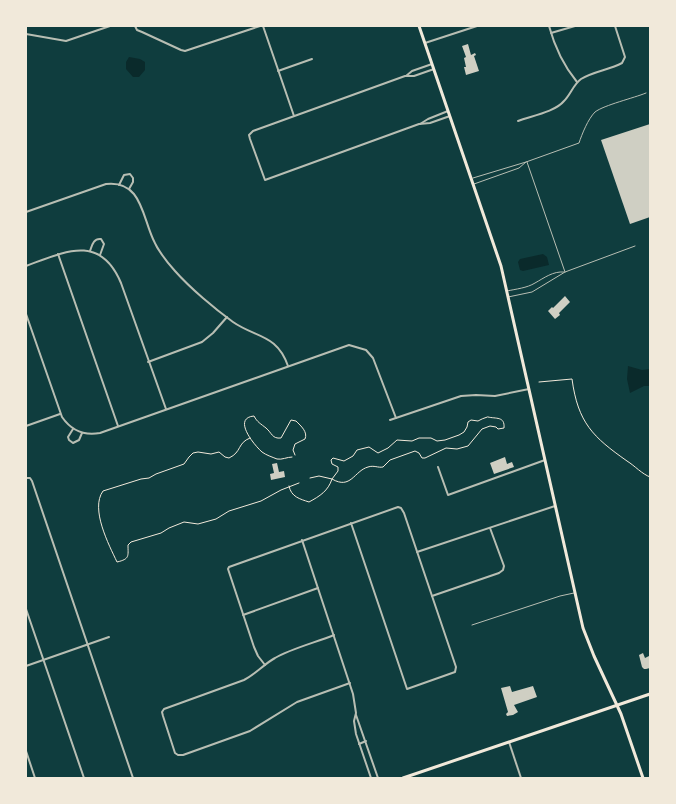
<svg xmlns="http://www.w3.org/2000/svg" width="676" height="804" font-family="'DejaVu Sans',sans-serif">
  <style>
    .water { fill: #0a2a2b }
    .building { fill: #cfcfc3 }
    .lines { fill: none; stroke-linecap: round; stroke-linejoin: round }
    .path { stroke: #f1e9da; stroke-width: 1 }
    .service { stroke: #b8beb3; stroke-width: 1 }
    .minor { stroke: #b8beb3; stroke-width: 2 }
    .secondary { stroke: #f1e9da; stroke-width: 3 }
  </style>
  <rect width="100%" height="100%" fill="#0f3d3e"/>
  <g class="water">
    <polygon points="129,57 140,59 145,62 145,70 139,77 133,77 126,69 126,62"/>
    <polygon points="543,254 547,257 549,265 523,271 520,270 518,262 520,259"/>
    <polygon points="628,366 642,370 650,369 650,386 644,386 630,393 627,379"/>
  </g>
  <g class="building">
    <polygon points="468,44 471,55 475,53 476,55 474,56 479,71 466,75 464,67 466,67 464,58 466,57 462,46"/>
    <polygon points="650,124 650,217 630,224 601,140"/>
    <polygon points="565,296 570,302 559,313 560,315 555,319 548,311 552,307 553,308"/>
    <polygon points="505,457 507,464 512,462 514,467 494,474 490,463"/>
    <polygon points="277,463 279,472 284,471 285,477 271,480 270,474 274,473 272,464"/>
    <polygon points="643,653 645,658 649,656 650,659 650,668 646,669 644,669 642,667 639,655"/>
    <polygon points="510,686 512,692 533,686 537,697 514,705 518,712 513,715 507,716 506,714 508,712 501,688"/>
  </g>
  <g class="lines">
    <g class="path">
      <path d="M539,382L572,379C578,423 593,437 627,461C635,466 642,474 650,477"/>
      <path d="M488,417C496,419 505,416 504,428L498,429L496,427L490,426L482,429L468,446L457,449L446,448L425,458H422L419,453L415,451L390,460L383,467C378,468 374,465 368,467C354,471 351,490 332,479L338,471V467L332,464L331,460L333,458L344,461L353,456L357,450L369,447L378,453L388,448L397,440L412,441L419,438H431L437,441L445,440L459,435L464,432L467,427L468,422L471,420L478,421L482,419Z"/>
      <path d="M250,438C237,443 242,452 229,458L225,457L219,452L211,454L198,452L193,453L189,457L184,464L156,474L149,478L141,479L103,491C90,509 109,545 117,562C130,559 128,556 128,545L131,542L161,533L169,528L184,522L198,524L216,519L229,511L261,501L281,490L299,483"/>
      <path d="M292,457C287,457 282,460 277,459C272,457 266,455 262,452C254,445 232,418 254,416C257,422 261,424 266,428C272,433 272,439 281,438L291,420L296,421C301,426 308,432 305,439L295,444L293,450L295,455"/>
      <path d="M289,486C291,497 300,499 309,502C320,496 328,491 332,479L319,476L310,478"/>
    </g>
    <g class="service">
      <polyline points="527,162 565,272"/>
      <path d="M473,178L526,162L579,143C582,134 588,119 595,112C604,105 634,98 646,93"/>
      <polyline points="474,184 519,168 526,162"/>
      <path d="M507,291C516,289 527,288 535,283C544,278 553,271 564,272"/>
      <polyline points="508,297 532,292 565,272 635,246"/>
      <polyline points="472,625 560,596 574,593"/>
    </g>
    <g class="minor">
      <polyline points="135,26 137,30 142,32 181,50 185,51 260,26"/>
      <polyline points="263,26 294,116"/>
      <path d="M549,26C555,48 563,65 577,82"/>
      <polyline points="551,33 575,26"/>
      <polyline points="26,34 66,41 110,26"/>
      <polyline points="425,43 477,26"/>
      <polyline points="434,69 414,76 405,76 253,131 249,135 250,139 265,180 419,124 430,123 450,116"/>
      <polyline points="278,71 312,59"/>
      <polyline points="406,76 412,71 432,64"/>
      <path d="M518,121C531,116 555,112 564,101C571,94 573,85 581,79C594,71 609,70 622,63L625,57L615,26"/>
      <polyline points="420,124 428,119 448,111"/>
      <polyline points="119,185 124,175 130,174 133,178 133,182 129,189"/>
      <path d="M26,212L106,184C141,180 142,215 153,239C158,251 166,261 175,271C190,288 215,309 233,322C256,338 277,334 288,366"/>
      <path d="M90,251C92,246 93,238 101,239L104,244L100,255"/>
      <polyline points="58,254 118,426"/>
      <path d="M26,266C64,252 100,233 121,283L166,409"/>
      <path d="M26,314L62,417C71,430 84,436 100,433L349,345L366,350L373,358L396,418"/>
      <polyline points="148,362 202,342 213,333 227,317"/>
      <polyline points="390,420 461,396 476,395 495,396 529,389"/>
      <polyline points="26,426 60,414"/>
      <polyline points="73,429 68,437 69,440 73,443 79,440 82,433"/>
      <polyline points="438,467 448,495 545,460"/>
      <polyline points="26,478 30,478 32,481 133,778"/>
      <polyline points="302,540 353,694 356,713 354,721 356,734 371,778"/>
      <polyline points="417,552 555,506"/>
      <polyline points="432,596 499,573 503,570 504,566 490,528"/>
      <polyline points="26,609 84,778"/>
      <polyline points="243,615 318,588"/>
      <path d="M334,635C317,642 290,649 275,658C264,664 256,674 244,680L164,709L162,712L163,716L175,753L178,755H183L250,731L297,702L350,683"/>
      <polyline points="265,665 258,656 254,647 228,569 229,567 398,507 401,508 404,513 456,667 455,672 407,689 351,523"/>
      <polyline points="26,666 109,637"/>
      <polyline points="356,715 378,778"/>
      <polyline points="509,742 521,778"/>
      <polyline points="359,744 366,741"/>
      <polyline points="26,751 35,778"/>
    </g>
    <g class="secondary">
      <polyline points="419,26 501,266 583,628 594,656 621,714 643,778"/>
      <polyline points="403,778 650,694"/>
    </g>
  </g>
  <rect width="676" height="804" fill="none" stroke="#f1e9da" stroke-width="54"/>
</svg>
